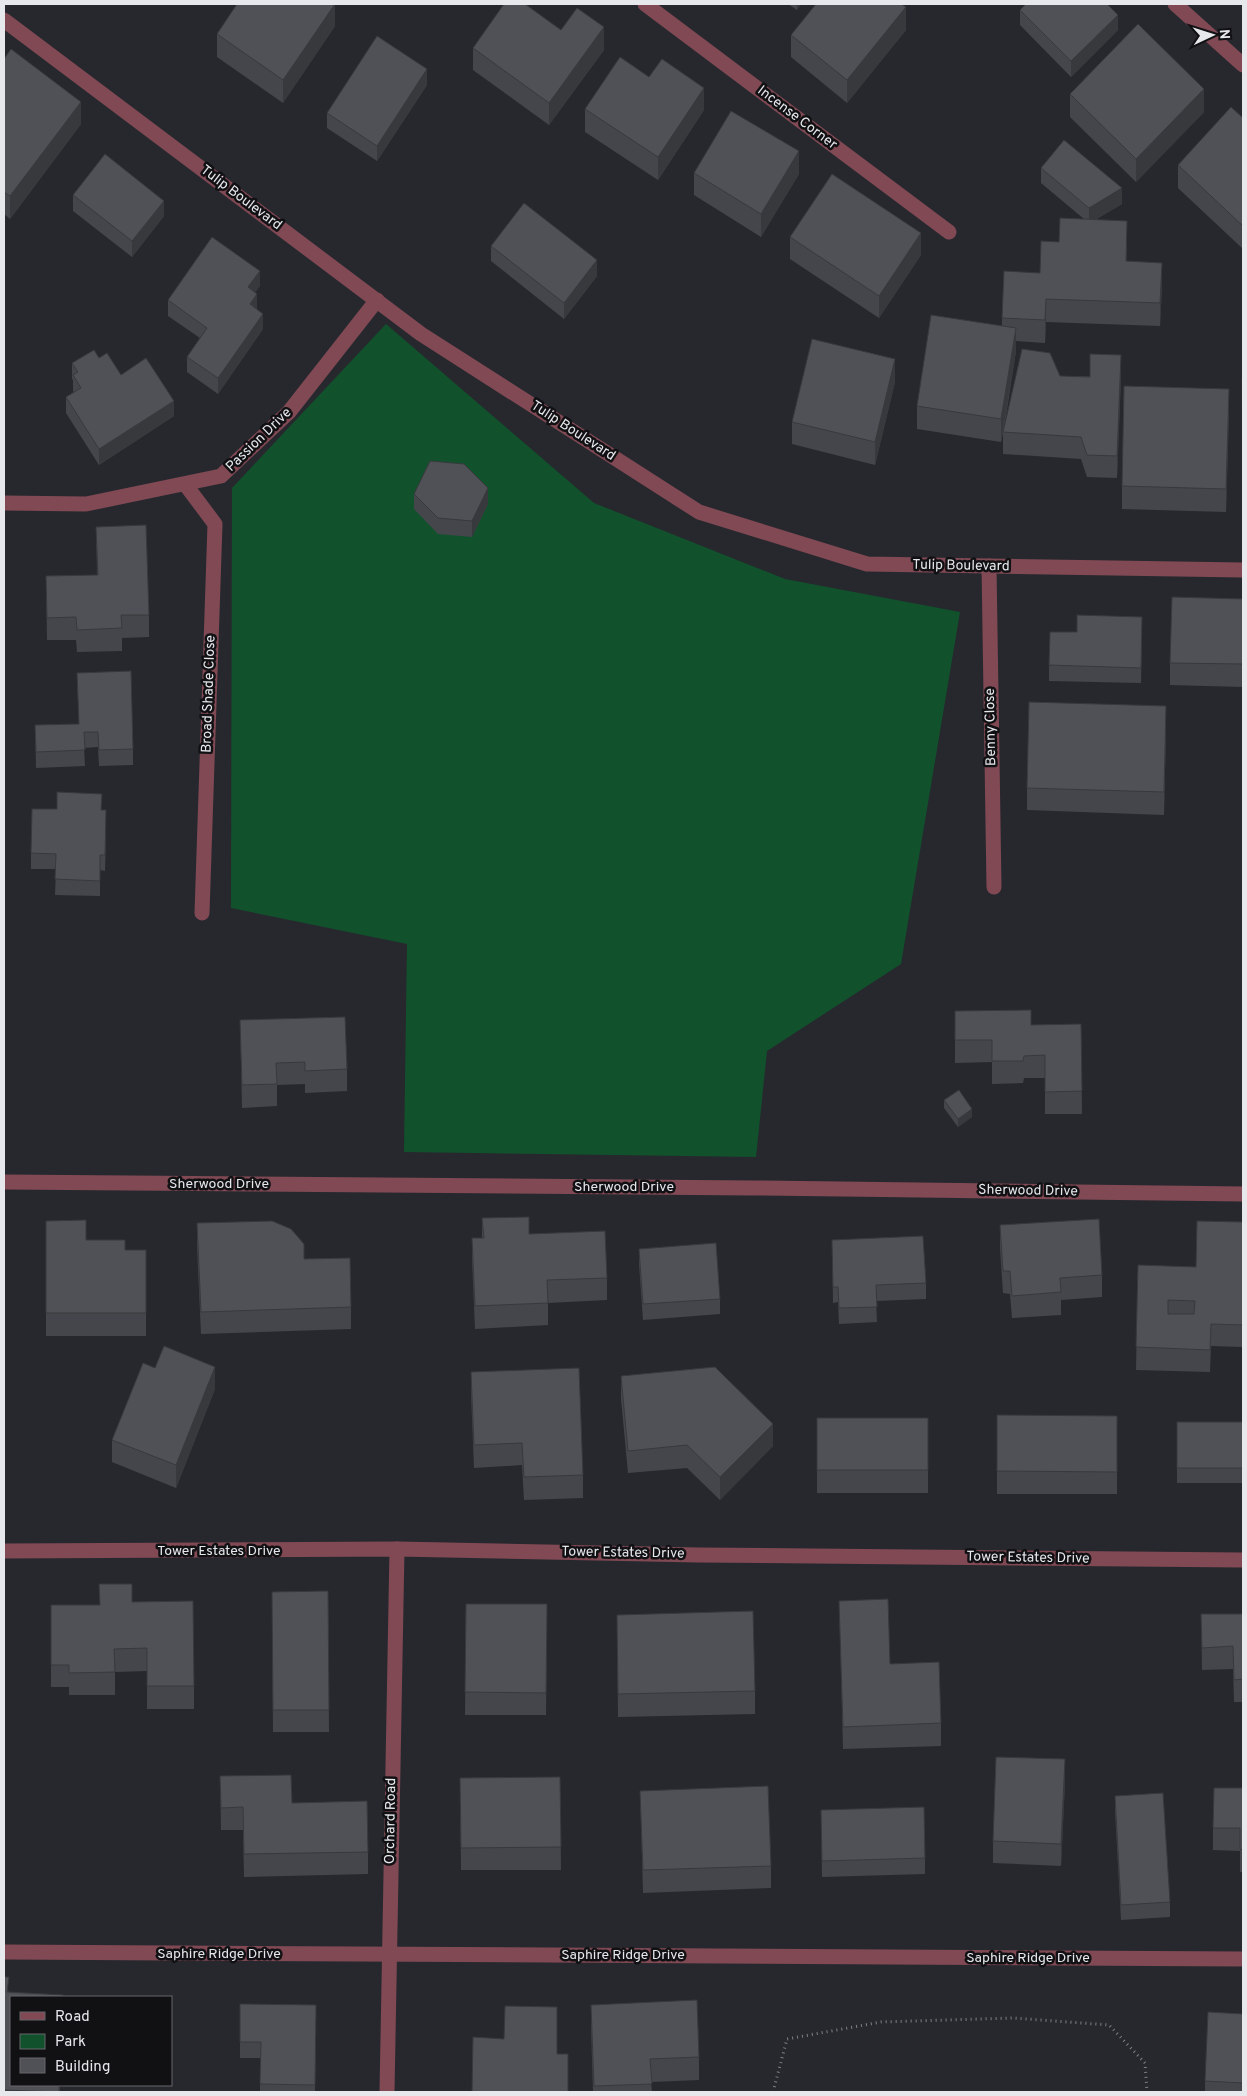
<svg xmlns="http://www.w3.org/2000/svg" width="1247" height="2096" font-family="Overpass,sans-serif">
  <style>
    .green { fill: #11522d }
    .lines { fill: none; stroke-linecap: round; stroke-linejoin: round }
    .path { stroke: #7f8085; stroke-width: 3; stroke-dasharray: 1 4; stroke-linecap: butt }
    .minor { stroke: #804954; stroke-width: 15 }
    .tertiary { stroke: #804954; stroke-width: 15 }
    .wall { fill: #45464b }
    .shaded-wall { fill: #38393d }
    .building { fill: #505157; stroke: #38393d; fill-rule: evenodd }
    .labels { text-anchor: middle; dominant-baseline: central; stroke-width: 5; stroke-linejoin: round; paint-order: stroke }
    .street-label { font-size: 14px; fill: #e7e8ec; stroke: #111114 }
  </style>
  <rect width="100%" height="100%" fill="#27282e"/>
  <polygon class="green" points="386,324 594,503 785,579 960,612 901,964 767,1051 756,1157 404,1152 407,944 231,908 232,488"/>
  <g class="lines">
    <polyline class="path" points="773,2092 787,2039 881,2022 1013,2018 1109,2025 1145,2063 1147,2092"/>
    <g class="minor">
      <polyline points="645,4 949,232"/>
      <polyline points="1175,4 1243,65"/>
      <polyline points="185,484 215,524 202,913"/>
      <polyline points="4,503 86,504 221,476 289,412 377,300"/>
      <polyline points="989,566 994,887"/>
      <polyline points="4,1182 754,1188 1243,1194"/>
      <polyline points="4,1551 397,1549 699,1555 1243,1560"/>
      <polyline points="4,1952 1243,1959"/>
      <polyline points="387,2092 397,1549"/>
    </g>
    <polyline class="tertiary" points="4,20 421,334 699,512 867,564 1243,570"/>
  </g>
  <g class="wall">
    <polygon points="788,4 801,4 797,10"/>
    <polygon points="1020,10 1118,30 1071,77 1020,25"/>
    <polygon points="335,26 283,103 217,57 217,34"/>
    <polygon points="561,30 604,50 549,125 473,70 473,48"/>
    <polygon points="906,30 847,103 791,57 791,35"/>
    <polygon points="4,59 81,124 10,219 4,214"/>
    <polygon points="649,77 704,110 658,180 585,132 585,109"/>
    <polygon points="427,85 377,161 327,128 327,113"/>
    <polygon points="1070,94 1204,112 1136,182 1070,117"/>
    <polygon points="1243,118 1243,249 1178,188 1178,165"/>
    <polygon points="1041,168 1122,204 1095,220 1127,244 1126,261 1162,285 1160,326 1046,322 1045,343 1016,341 1016,351 1004,429 1060,376 1121,377 1117,478 1087,477 1081,459 1003,454 1003,433 1001,442 917,429 917,406 1002,326 1002,318 1040,273 1059,242 1084,219 1041,183"/>
    <polygon points="694,173 799,174 761,237 694,195"/>
    <polygon points="73,195 164,216 132,257 73,211"/>
    <polygon points="790,237 921,255 879,318 790,259"/>
    <polygon points="491,246 597,276 564,319 491,261"/>
    <polygon points="260,286 255,292 257,309 263,329 218,394 187,372 187,357 200,338 168,316 168,300"/>
    <polygon points="99,358 174,416 99,465 66,413 66,397 74,392 73,391 73,380 72,379 72,363"/>
    <polygon points="895,382 875,465 792,444 792,422"/>
    <polygon points="1229,412 1226,512 1122,509 1122,486"/>
    <polygon points="414,494 488,504 472,537 438,534 414,509"/>
    <polygon points="96,527 149,615 149,637 122,638 122,651 77,652 76,640 47,640 46,576 97,575"/>
    <polygon points="1243,599 1243,687 1170,685 1170,663"/>
    <polygon points="1077,632 1142,632 1141,683 1049,681 1049,665"/>
    <polygon points="77,673 133,749 133,765 99,766 98,747 84,748 85,766 36,768 35,725 79,724"/>
    <polygon points="1166,729 1164,815 1027,810 1027,788"/>
    <polygon points="102,810 106,826 105,871 100,870 100,896 55,895 56,869 31,869 31,853"/>
    <polygon points="955,1011 1031,1025 1081,1024 1082,1114 1045,1114 1045,1078 1024,1078 1023,1083 992,1084 992,1062 955,1063"/>
    <polygon points="240,1020 347,1069 347,1091 305,1093 305,1084 277,1085 277,1106 242,1108"/>
    <polygon points="944,1100 972,1117 958,1127 944,1108"/>
    <polygon points="482,1218 529,1234 607,1278 607,1300 548,1303 548,1325 475,1329 472,1260 472,1238 482,1238"/>
    <polygon points="46,1221 86,1240 125,1250 146,1250 146,1336 46,1336"/>
    <polygon points="1243,1222 1243,1347 1211,1346 1210,1372 1136,1370 1138,1265 1196,1267"/>
    <polygon points="197,1223 304,1259 351,1307 351,1329 201,1334 197,1246"/>
    <polygon points="1000,1225 1102,1275 1102,1297 1061,1300 1061,1315 1012,1318 1010,1294 1003,1293 1000,1248"/>
    <polygon points="832,1240 926,1283 926,1299 876,1301 877,1322 839,1324 838,1302 833,1303"/>
    <polygon points="639,1249 720,1299 720,1314 643,1320 639,1264"/>
    <polygon points="471,1372 583,1475 583,1498 524,1500 522,1465 474,1468 471,1394"/>
    <polygon points="621,1376 773,1446 720,1500 687,1468 628,1473 621,1399"/>
    <polygon points="215,1389 176,1488 112,1462 112,1440"/>
    <polygon points="997,1415 1117,1416 1117,1494 997,1494"/>
    <rect x="817" y="1418" width="111" height="75"/>
    <rect x="1177" y="1422" width="66" height="61"/>
    <polygon points="328,1591 329,1732 273,1732 272,1592"/>
    <polygon points="839,1601 890,1664 941,1723 941,1746 843,1749"/>
    <polygon points="132,1602 194,1686 194,1709 147,1709 147,1671 115,1672 115,1695 69,1695 69,1687 51,1687 51,1605 99,1605"/>
    <polygon points="466,1604 547,1604 546,1715 465,1715"/>
    <polygon points="1201,1614 1243,1614 1243,1702 1234,1702 1233,1669 1202,1670"/>
    <polygon points="617,1615 755,1691 755,1714 618,1717"/>
    <polygon points="220,1776 292,1803 368,1852 368,1874 244,1877 243,1830 221,1830"/>
    <polygon points="560,1777 561,1870 461,1870 460,1778"/>
    <polygon points="1065,1782 1061,1866 993,1863 993,1841"/>
    <polygon points="1243,1788 1243,1872 1240,1872 1240,1851 1213,1850 1213,1828"/>
    <polygon points="640,1791 771,1866 771,1888 643,1893"/>
    <polygon points="1115,1796 1170,1902 1170,1917 1121,1920 1115,1811"/>
    <polygon points="821,1810 925,1858 925,1874 822,1877"/>
    <polygon points="4,1977 9,1993 11,2085 60,2085 60,2092 4,2092"/>
    <polygon points="240,2004 316,2005 315,2092 260,2092 260,2058 240,2058"/>
    <polygon points="591,2005 699,2057 699,2080 651,2082 652,2092 593,2092 591,2027"/>
    <polygon points="1243,2014 1243,2092 1205,2092 1205,2081"/>
  </g>
  <g class="shaded-wall">
    <polygon points="335,4 335,26 283,103 283,80"/>
    <polygon points="797,4 801,4 797,10"/>
    <polygon points="906,7 906,30 847,103 847,80"/>
    <polygon points="1118,15 1118,30 1071,77 1071,61"/>
    <polygon points="604,27 604,50 549,125 549,103"/>
    <polygon points="427,69 427,85 377,161 377,146"/>
    <polygon points="704,88 704,110 658,180 658,157"/>
    <polygon points="1204,89 1204,112 1136,182 1136,159"/>
    <polygon points="81,102 81,124 10,219 10,196"/>
    <polygon points="799,151 799,174 761,237 761,214"/>
    <polygon points="1122,188 1122,204 1089,223 1089,208"/>
    <polygon points="164,201 164,216 132,257 132,241"/>
    <polygon points="1127,221 1127,244 1126,283 1126,261"/>
    <polygon points="921,233 921,255 879,318 879,296"/>
    <polygon points="597,260 597,276 564,319 564,303"/>
    <polygon points="1162,263 1162,285 1160,326 1160,303"/>
    <polygon points="260,271 260,286 248,302 248,287"/>
    <polygon points="257,294 257,309 250,304"/>
    <polygon points="1046,299 1046,322 1045,343 1045,320"/>
    <polygon points="263,314 263,329 218,394 218,378"/>
    <polygon points="1016,328 1016,351 1001,442 1001,419"/>
    <polygon points="1121,355 1121,377 1117,478 1117,456"/>
    <polygon points="895,359 895,382 875,465 875,442"/>
    <polygon points="1229,389 1229,412 1226,512 1226,489"/>
    <polygon points="174,401 174,416 99,465 99,449"/>
    <polygon points="488,488 488,504 472,537 472,521"/>
    <polygon points="1166,706 1166,729 1164,815 1164,792"/>
    <polygon points="106,810 106,826 105,871 105,855"/>
    <polygon points="972,1109 972,1117 958,1127 958,1119"/>
    <polygon points="215,1367 215,1389 176,1488 176,1465"/>
    <polygon points="773,1424 773,1446 720,1500 720,1477"/>
    <polygon points="1065,1759 1065,1782 1061,1866 1061,1844"/>
  </g>
  <g class="building">
    <polygon points="237,4 335,4 283,80 217,34"/>
    <polygon points="504,4 525,4 561,30 577,8 604,27 549,103 473,48"/>
    <polygon points="816,4 901,4 906,7 847,80 791,35"/>
    <polygon points="1026,4 1107,4 1118,15 1071,61 1020,10"/>
    <polygon points="1138,24 1204,89 1136,159 1070,94"/>
    <polygon points="377,36 427,69 377,146 327,113"/>
    <polygon points="11,49 81,102 10,196 4,192 4,59"/>
    <polygon points="620,57 649,77 662,59 704,88 658,157 585,109"/>
    <polygon points="1231,107 1243,118 1243,226 1178,165"/>
    <polygon points="731,111 799,151 761,214 694,173"/>
    <polygon points="1064,140 1122,188 1089,208 1041,168"/>
    <polygon points="105,154 164,201 132,241 73,195"/>
    <polygon points="832,174 921,233 879,296 790,237"/>
    <polygon points="524,203 597,260 564,303 491,246"/>
    <polygon points="1060,218 1127,221 1126,261 1162,263 1160,303 1046,299 1045,320 1002,318 1004,271 1040,273 1041,241 1059,242"/>
    <polygon points="212,237 260,271 248,287 257,294 250,304 263,314 218,378 187,357 207,328 168,300"/>
    <polygon points="931,315 1016,328 1001,419 917,406"/>
    <polygon points="812,339 895,359 875,442 792,422"/>
    <polygon points="1022,349 1050,353 1060,376 1090,377 1090,354 1121,355 1117,456 1087,455 1081,437 1003,432"/>
    <polygon points="94,350 99,358 107,353 121,375 146,358 174,401 99,449 66,397 81,388 73,375 78,372 72,363"/>
    <polygon points="1242,379 1243,379 1243,450"/>
    <polygon points="1124,386 1229,389 1226,489 1122,486"/>
    <polygon points="430,461 464,464 488,488 472,521 438,518 414,494"/>
    <polygon points="146,525 149,615 121,615 122,628 77,630 76,617 47,618 46,576 98,575 96,527"/>
    <polygon points="1172,597 1243,599 1243,664 1170,663"/>
    <polygon points="1077,615 1142,617 1141,668 1049,665 1050,632 1077,632"/>
    <polygon points="131,671 133,749 99,750 98,732 84,732 85,750 36,752 35,725 79,724 77,673"/>
    <polygon points="1029,702 1166,706 1164,792 1027,788"/>
    <polygon points="57,792 102,794 101,810 106,810 105,855 100,855 100,881 55,879 56,854 31,853 32,809 57,809"/>
    <polygon points="1031,1010 1031,1025 1081,1024 1082,1091 1045,1092 1045,1055 1024,1056 1023,1061 992,1061 992,1040 955,1040 955,1011"/>
    <polygon points="345,1017 347,1069 305,1071 305,1062 276,1063 277,1084 242,1085 240,1020"/>
    <polygon points="959,1090 972,1109 958,1119 944,1100"/>
    <polygon points="529,1217 529,1234 605,1231 607,1278 547,1280 548,1303 475,1306 472,1238 484,1238 482,1218"/>
    <polygon points="1099,1219 1102,1275 1060,1278 1061,1292 1012,1296 1010,1271 1003,1271 1000,1225"/>
    <polygon points="86,1220 86,1240 125,1240 125,1250 146,1250 146,1313 46,1313 46,1221"/>
    <polygon points="272,1221 291,1229 304,1244 304,1259 350,1258 351,1307 201,1312 197,1223"/>
    <path d="M1197,1221L1243,1222V1325L1211,1324L1210,1350L1136,1347L1138,1265L1196,1267ZM1168,1300L1195,1301L1194,1314H1168Z"/>
    <polygon points="923,1236 926,1283 876,1285 877,1307 839,1308 838,1287 833,1287 832,1240"/>
    <polygon points="716,1243 720,1299 643,1304 639,1249"/>
    <polygon points="164,1346 215,1367 176,1465 112,1440 143,1363 155,1368"/>
    <polygon points="715,1367 773,1424 720,1477 687,1445 628,1451 621,1376"/>
    <polygon points="579,1368 583,1475 524,1477 522,1443 474,1445 471,1372"/>
    <polygon points="997,1415 1117,1416 1117,1472 997,1471"/>
    <rect x="817" y="1418" width="111" height="52"/>
    <rect x="1177" y="1422" width="66" height="46"/>
    <polygon points="99,1584 132,1584 132,1602 193,1601 194,1686 147,1686 147,1648 114,1649 115,1672 69,1673 69,1665 51,1665 51,1605 100,1605"/>
    <polygon points="328,1591 329,1710 273,1710 272,1592"/>
    <polygon points="888,1599 890,1664 939,1662 941,1723 843,1727 839,1601"/>
    <polygon points="466,1604 547,1604 546,1693 465,1692"/>
    <polygon points="753,1611 755,1691 618,1694 617,1615"/>
    <polygon points="1201,1614 1243,1614 1243,1679 1234,1680 1233,1646 1202,1648"/>
    <polygon points="996,1757 1065,1759 1061,1844 993,1841"/>
    <polygon points="291,1775 292,1803 367,1801 368,1852 244,1854 243,1807 221,1808 220,1776"/>
    <polygon points="560,1777 561,1847 461,1848 460,1778"/>
    <polygon points="768,1786 771,1866 643,1870 640,1791"/>
    <polygon points="1214,1788 1243,1788 1243,1850 1240,1849 1240,1828 1213,1828"/>
    <polygon points="1163,1793 1170,1902 1121,1905 1115,1796"/>
    <polygon points="924,1807 925,1858 822,1861 821,1810"/>
    <polygon points="4,1977 9,1977 7,1992 63,1995 63,1997 11,1997 11,2085 59,2085 59,2092 4,2090"/>
    <polygon points="697,2000 699,2057 650,2059 652,2084 594,2086 591,2005"/>
    <polygon points="240,2004 316,2005 315,2085 260,2084 261,2042 240,2042"/>
    <polygon points="505,2006 557,2007 557,2054 568,2054 568,2092 472,2092 473,2037 504,2039"/>
    <polygon points="1208,2012 1243,2014 1243,2083 1205,2081"/>
  </g>
  <g class="labels">
    <g class="street-label">
      <text transform="translate(797 118) rotate(37)">Incense Corner</text>
      <text transform="translate(241 198) rotate(37)">Tulip Boulevard</text>
      <text transform="translate(573 431) rotate(33)">Tulip Boulevard</text>
      <text transform="translate(259 440) rotate(-44)">Passion Drive</text>
      <text transform="translate(961 566) rotate(1)">Tulip Boulevard</text>
      <text transform="translate(209 694) rotate(-88)">Broad Shade Close</text>
      <text transform="translate(991 727) rotate(-91)">Benny Close</text>
      <text x="219" y="1184">Sherwood Drive</text>
      <text x="624" y="1187">Sherwood Drive</text>
      <text transform="translate(1028 1191) rotate(1)">Sherwood Drive</text>
      <text x="219" y="1551">Tower Estates Drive</text>
      <text transform="translate(623 1553) rotate(1)">Tower Estates Drive</text>
      <text transform="translate(1028 1558) rotate(1)">Tower Estates Drive</text>
      <text transform="translate(391 1821) rotate(-89)">Orchard Road</text>
      <text x="219" y="1954">Saphire Ridge Drive</text>
      <text x="623" y="1955">Saphire Ridge Drive</text>
      <text x="1028" y="1958">Saphire Ridge Drive</text>
    </g>
  </g>
  <rect width="1247" height="2096" fill="none" stroke="#e7e8ec" stroke-width="10"/>
  <rect x="10" y="1996" width="162" height="90" fill="#111114" stroke="#67676a"/>
  <rect x="20" y="2012" width="25" height="8" fill="#804954" stroke="#67676a"/>
  <text x="55" y="2021" font-size="15" fill="#e7e8ec">Road</text>
  <rect x="20" y="2034" width="25" height="15" fill="#11522d" stroke="#67676a"/>
  <text x="55" y="2046" font-size="15" fill="#e7e8ec">Park</text>
  <rect x="20" y="2058" width="25" height="15" fill="#505157" stroke="#67676a"/>
  <text x="55" y="2071" font-size="15" fill="#e7e8ec">Building</text>
  <g transform="translate(1212 35) rotate(86)" stroke="#111114" stroke-width="4" paint-order="stroke">
  <path d="M0-4L9 19L0 12L-9 19Z" fill="#e7e8ec"/>
  <text y="-8" font-size="14" font-weight="bold" text-anchor="middle" fill="#e7e8ec">N</text>
  </g>
</svg>
